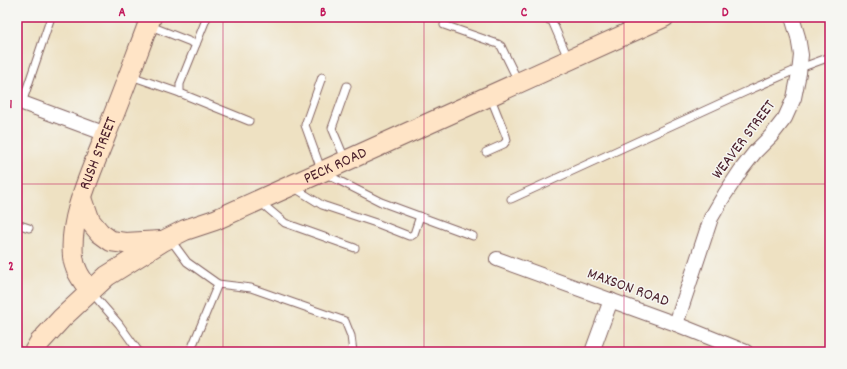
<svg xmlns="http://www.w3.org/2000/svg" width="847" height="369" font-family="Dekko,sans-serif">
  <style>
    .lines { fill: none; stroke-linecap: round; stroke-linejoin: round }
    .lane-casing { stroke: #836360; stroke-width: 9 }
    .street-casing { stroke: #836360; stroke-width: 16 }
    .secondary-casing { stroke: #836360; stroke-width: 22 }
    .lane { stroke: #fff; stroke-width: 7 }
    .street { stroke: #fff; stroke-width: 14 }
    .secondary { stroke: #ffe4c6; stroke-width: 20 }
    .grid { fill: none; stroke: #c2185b; stroke-width: 1; stroke-opacity: 0.55 }
    .labels { text-anchor: middle; dominant-baseline: central; stroke-width: 3; stroke-linejoin: round; paint-order: stroke }
    .street-label { font-size: 16px; fill: #4a1f2b; stroke: #f6f6f2 }
    .neatline { fill: none; stroke: #c2185b; stroke-width: 1.5 }
    .grid-label { font-size: 13px; text-anchor: middle; font-weight: bold; fill: #c2185b }
  </style>
  <rect width="100%" height="100%" fill="#f6f6f2"/>
  <filter id="ink" filterUnits="userSpaceOnUse"><feTurbulence type="fractalNoise" baseFrequency=".025" numOctaves="2"/><feDisplacementMap in="SourceGraphic" scale="8" xChannelSelector="R" yChannelSelector="G"/><feConvolveMatrix kernelMatrix="1 2 1 2 8 2 1 2 1" color-interpolation-filters="sRGB"/></filter>
  <filter id="wash" filterUnits="userSpaceOnUse"><feTurbulence type="fractalNoise" baseFrequency=".012" numOctaves="4" result="noise"/><feDisplacementMap in="SourceGraphic" scale="16" xChannelSelector="R" yChannelSelector="G"/><feGaussianBlur stdDeviation="0.9" result="paint"/><feColorMatrix in="noise" values="0 0 0 0 0 0 0 0 0 0 0 0 0 0 0 0 0 1.4 0 .05"/><feComposite in="paint" operator="in"/></filter>
  <g filter="url(#wash)">
    <rect width="100%" height="100%" fill="#eee1c2"/>
  </g>
  <g filter="url(#ink)">
    <g class="lines">
      <g class="lane-casing">
        <g id="lane">
          <polyline points="83,17 84,18"/>
          <polyline points="207,17 180,84 180,93 249,121"/>
          <polyline points="539,17 552,21 568,58"/>
          <polyline points="148,25 196,44"/>
          <polyline points="444,25 498,44 501,46 518,81"/>
          <polyline points="131,76 180,93"/>
          <polyline points="322,77 305,125 322,172 381,202 473,236"/>
          <polyline points="22,103 51,17"/>
          <polyline points="486,152 504,144 507,140 506,136 490,96"/>
          <polyline points="345,159 332,128 347,86"/>
          <polyline points="293,187 322,205 376,223 409,236 411,236 414,234 420,216"/>
          <polyline points="511,199 745,92 800,68 830,57"/>
          <polyline points="260,202 285,223 355,248"/>
          <polyline points="17,224 29,228"/>
          <polyline points="170,239 187,262 218,284 190,352"/>
          <polyline points="218,284 251,288 345,321 351,336 353,352"/>
          <polyline points="92,293 119,324 139,352"/>
          <polyline points="17,349 22,352"/>
        </g>
      </g>
      <g class="street-casing">
        <g id="street">
          <polyline points="17,101 106,134"/>
          <polyline points="497,259 676,324 746,352"/>
          <polyline points="676,324 711,218 725,194 741,170 755,152 771,136 785,118 794,98 799,73 801,55 798,37 792,17"/>
          <polyline points="592,352 611,300"/>
        </g>
      </g>
      <g class="secondary-casing">
        <g id="secondary">
          <polyline points="82,198 90,221 100,233 111,241 125,243 161,241"/>
          <path id="s1" d="M90,291C83,281 74,270 73,256C69,216 92,171 106,134C122,95 136,56 151,17"/>
          <path id="s2" d="M34,352L40,342L62,318L107,276L163,241L185,230L215,220L664,17"/>
        </g>
      </g>
      <use href="#lane" class="lane"/>
      <use href="#street" class="street"/>
      <use href="#secondary" class="secondary"/>
    </g>
  </g>
  <path class="grid" d="M223,17V352M424,17V352M624,17V352M17,184H830"/>
  <g class="labels">
    <g class="street-label">
      <text transform="translate(744 140) rotate(-53)">WEAVER STREET</text>
      <text stroke="none"><textPath href="#s1" startOffset="146">RUSH STREET</textPath></text>
      <text stroke="none"><textPath href="#s2" startOffset="360">PECK ROAD</textPath></text>
      <text transform="translate(628 288) rotate(20)">MAXSON ROAD</text>
    </g>
  </g>
  <rect width="847" height="369" fill="none" stroke="#f6f6f2" stroke-width="44"/>
  <rect x="22" y="22" width="803" height="325" class="neatline"/>
  <g class="grid-label">
    <text x="122" y="16">A</text>
    <text x="323" y="16">B</text>
    <text x="524" y="16">C</text>
    <text x="725" y="16">D</text>
    <text x="11" y="108">1</text>
    <text x="11" y="270">2</text>
  </g>
</svg>
